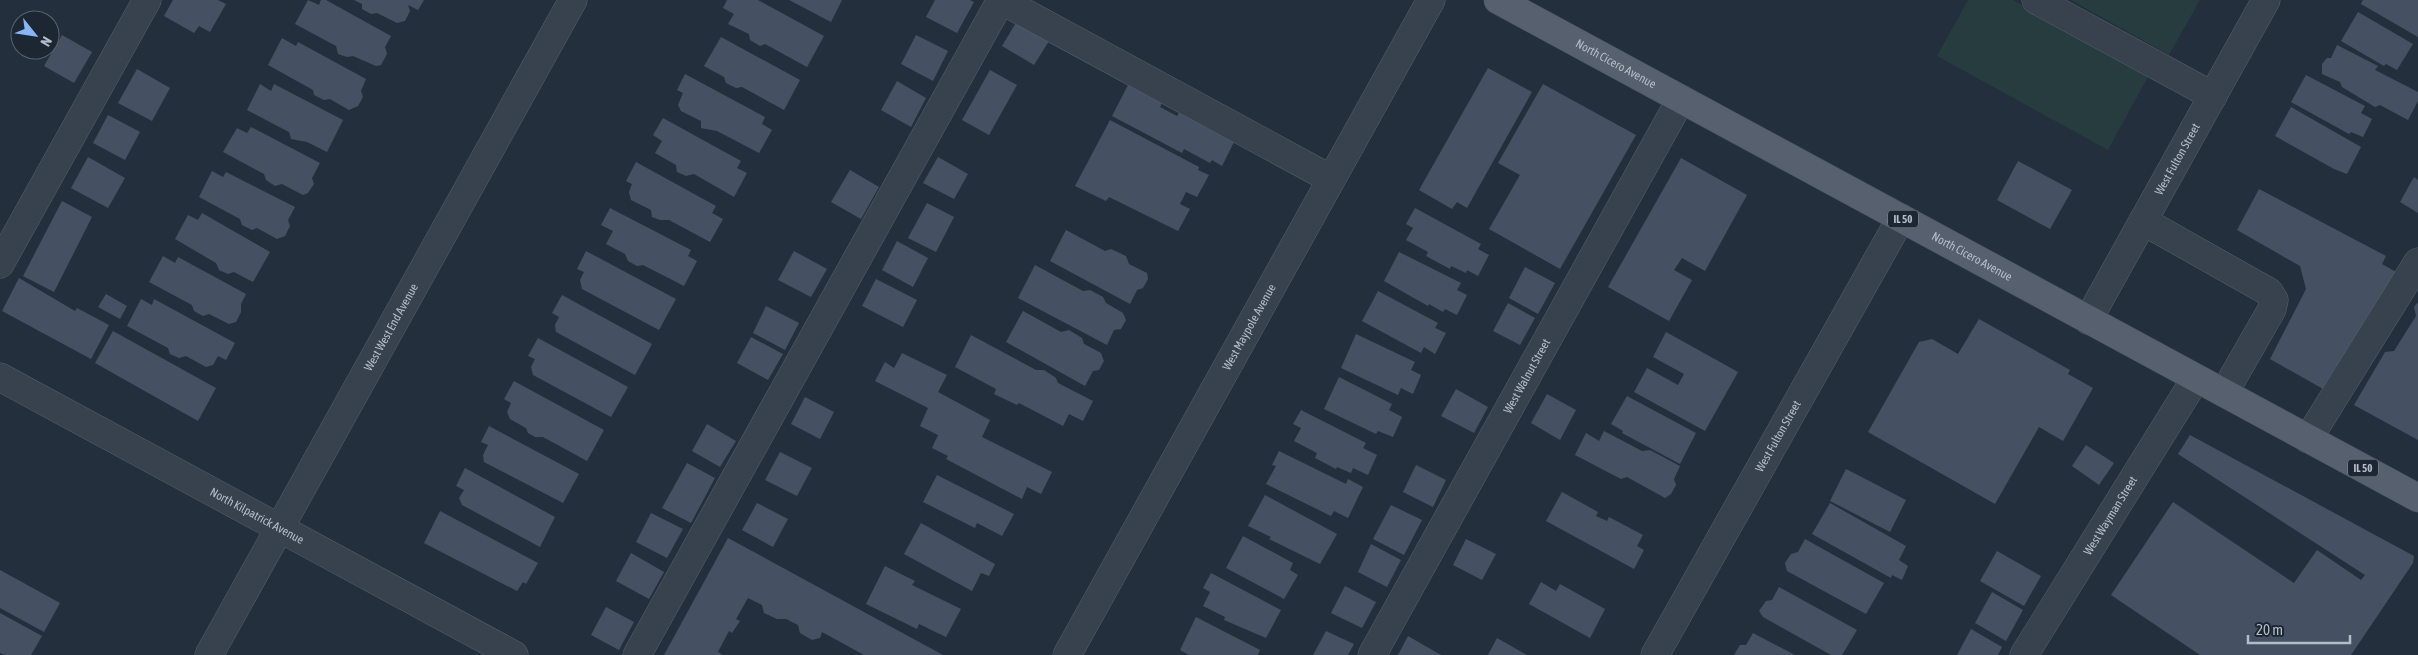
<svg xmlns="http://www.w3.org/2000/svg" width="2418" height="655" font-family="'Asap Condensed',sans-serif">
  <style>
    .green { fill: #263c3f }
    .building { fill: #455162 }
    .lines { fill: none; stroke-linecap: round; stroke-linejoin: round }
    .minor-casing { stroke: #565f6c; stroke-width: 29 }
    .major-casing { stroke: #414a57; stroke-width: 29 }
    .minor { stroke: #38414e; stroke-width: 28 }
    .major { stroke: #56606e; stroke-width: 28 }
    .labels { text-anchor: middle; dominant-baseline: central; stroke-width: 4; stroke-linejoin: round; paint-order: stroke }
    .shield { fill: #1d2633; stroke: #878f9c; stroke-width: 1 }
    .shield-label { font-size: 11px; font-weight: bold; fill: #b4bcc9 }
    .street-label { font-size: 12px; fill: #b4bcc9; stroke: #1d2633 }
  </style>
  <rect width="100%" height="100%" fill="#242f3e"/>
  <g class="green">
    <polygon points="1968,0 2013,0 2149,75 2108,150 1937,56"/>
    <polygon points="2071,0 2200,0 2169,55"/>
  </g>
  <g class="building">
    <polygon points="173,0 218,0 226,4 210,32 199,26 194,33 164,16"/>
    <polygon points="308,0 319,5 321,0 326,0 391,36 385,47 387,54 381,65 376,66 353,56 347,57 338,54 336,46 295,24"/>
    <polygon points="354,0 424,0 418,10 408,5 410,11 405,21 397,23 377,13 371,14 362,9 362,4"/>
    <polygon points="727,0 758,0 824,36 807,67 765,44 760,46 750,40 749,34 728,24 734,14 723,8"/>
    <polygon points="789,0 842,0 831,22"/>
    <polygon points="935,0 970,0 974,2 957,33 926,17"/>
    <polygon points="2363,0 2418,0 2418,37 2361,4"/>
    <polygon points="2358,12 2413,44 2397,70 2386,64 2384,66 2341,41"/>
    <polygon points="1017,21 1049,41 1034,65 1002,46"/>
    <polygon points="62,35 92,52 74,83 44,66"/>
    <polygon points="916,35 948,51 933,81 901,64"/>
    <polygon points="721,37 800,80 784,110 742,87 736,88 726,83 724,77 704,66"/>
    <polygon points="282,38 296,46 298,42 366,79 361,91 363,97 358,106 349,110 330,99 324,100 314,95 313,90 268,65"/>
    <polygon points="2337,45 2378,66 2375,70 2418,92 2418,101 2408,120 2380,105 2375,107 2342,87 2340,82 2322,74 2322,64 2327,58 2331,58"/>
    <polygon points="1488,68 1532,92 1467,208 1457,202 1452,209 1419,190"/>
    <polygon points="137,69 170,88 152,121 118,103"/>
    <polygon points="990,70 1017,85 989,135 962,120"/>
    <polygon points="685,74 765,117 762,124 772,130 759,153 717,131 701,128 701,121 681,111 678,105 683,93 677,90"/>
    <polygon points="2306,75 2365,106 2361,113 2372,119 2363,137 2351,132 2349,134 2291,102"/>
    <polygon points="897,81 926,98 911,127 881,110"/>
    <polygon points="260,84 271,91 274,84 343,120 327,152 307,142 291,139 289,132 247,110"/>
    <polygon points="1543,84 1636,135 1560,269 1489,229 1520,175 1498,163"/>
    <polygon points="1128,85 1162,103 1160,107 1177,116 1180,111 1235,140 1222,166 1212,160 1210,163 1184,149 1182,153 1112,116"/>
    <polygon points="2291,107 2361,147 2347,174 2334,169 2275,136"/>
    <polygon points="108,115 140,132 125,160 93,143"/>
    <polygon points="663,118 741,161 737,168 747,173 734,197 694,174 686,176 677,172 676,165 655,153 662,141 653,135"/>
    <polygon points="1110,120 1199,167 1198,170 1209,175 1197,197 1186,192 1180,204 1190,209 1178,231 1109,197 1106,201 1075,186"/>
    <polygon points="251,127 320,163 312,178 314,184 308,193 303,195 282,184 275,186 266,180 264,174 223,152 237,128 247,133"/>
    <polygon points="88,157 125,178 108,208 71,188"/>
    <polygon points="938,157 968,174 954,199 923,183"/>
    <polygon points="1681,158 1747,195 1705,271 1682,258 1674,270 1692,280 1669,321 1608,287"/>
    <polygon points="2018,161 2072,190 2050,229 1997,200"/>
    <polygon points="636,162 716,206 712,213 723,219 710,242 669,220 660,220 652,217 651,210 631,200 629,192 632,184 626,181"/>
    <polygon points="850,170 879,187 861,219 831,202"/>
    <polygon points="212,171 223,177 226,172 295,207 288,220 290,226 285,236 277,239 257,228 252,230 242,225 240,219 199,197"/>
    <polygon points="2414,177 2418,180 2418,213 2400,202"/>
    <polygon points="2259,189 2386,256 2382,264 2396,272 2358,342 2325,390 2270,359 2306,289 2300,266 2237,230"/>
    <polygon points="62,201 92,217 54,292 23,276"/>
    <polygon points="927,203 954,217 936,252 908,238"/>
    <polygon points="610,208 691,250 688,256 697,261 684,286 643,265 637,266 628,261 625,254 606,244 613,231 601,225"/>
    <polygon points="1415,208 1481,244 1478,249 1489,255 1478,276 1467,270 1466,273 1451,266 1450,269 1426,256 1428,252 1406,240 1413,228 1406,224"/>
    <polygon points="202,213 270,252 253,282 234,272 228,274 219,270 216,263 175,239 188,215 198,220"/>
    <polygon points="1066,230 1105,251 1111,249 1126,256 1129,264 1147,273 1148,279 1143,288 1137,290 1130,304 1050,261"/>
    <polygon points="897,241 928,258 913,287 882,270"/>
    <polygon points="586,251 676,299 659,330 582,289 580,280 584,272 577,269"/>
    <polygon points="794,251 827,269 811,297 778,280"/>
    <polygon points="1399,252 1461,283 1457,290 1467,295 1457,315 1445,309 1443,312 1429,304 1428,306 1384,281"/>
    <polygon points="163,256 175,263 178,257 246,294 241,304 241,312 236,322 229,324 209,314 203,316 194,311 192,305 149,282"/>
    <polygon points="1035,265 1083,291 1090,290 1103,297 1106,303 1123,313 1126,320 1121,329 1114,330 1107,345 1018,298"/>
    <polygon points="1525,267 1555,283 1538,314 1509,298"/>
    <polygon points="19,278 75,311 77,308 109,325 91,359 2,311"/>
    <polygon points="876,279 917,300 903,327 862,306"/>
    <polygon points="1378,291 1438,323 1435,328 1446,333 1435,354 1424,347 1421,353 1362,321"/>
    <polygon points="106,294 127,306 120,319 98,307"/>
    <polygon points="562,295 652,344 635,375 556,332 555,325 559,317 552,313"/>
    <polygon points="141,299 152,305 154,299 235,343 226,360 218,356 213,365 206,367 186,356 179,358 170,354 168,348 127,326"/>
    <polygon points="2418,302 2418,440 2354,405 2385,352 2394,351 2416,316 2414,307"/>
    <polygon points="1508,303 1535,318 1520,345 1493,331"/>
    <polygon points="766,306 799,323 785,350 753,333"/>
    <polygon points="1023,311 1061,332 1069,330 1082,338 1084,344 1101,353 1104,361 1099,370 1093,371 1085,386 1006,342"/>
    <polygon points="1979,319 2070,370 2068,374 2093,388 2063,441 2039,427 1995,504 1868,432 1919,342 1932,339 1958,354"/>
    <polygon points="113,331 216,388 198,421 95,363"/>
    <polygon points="1666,332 1738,372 1705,431 1634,392 1647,368 1678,385 1684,374 1653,357"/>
    <polygon points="1356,334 1415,362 1411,370 1421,375 1413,394 1401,388 1398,395 1341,368"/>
    <polygon points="971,335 1036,370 1044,370 1056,378 1058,383 1093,401 1083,421 1069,414 1063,426 1019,403 1017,405 994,394 996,389 955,367"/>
    <polygon points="751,337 783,354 768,380 737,363"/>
    <polygon points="538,338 628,387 611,417 533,375 531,367 535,359 528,356"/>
    <polygon points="902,353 947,375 938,392 990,420 982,437 1052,472 1041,494 1027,487 1022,499 946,459 948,456 932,448 938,435 920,426 928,408 875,381 885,362 894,368"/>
    <polygon points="1339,377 1392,404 1389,410 1402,417 1393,437 1378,431 1376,434 1324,409"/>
    <polygon points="514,381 604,430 587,461 543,437 535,437 528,433 526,428 510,419 507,412 511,403 504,399"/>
    <polygon points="1456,389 1488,407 1474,433 1441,416"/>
    <polygon points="1547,394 1576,410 1560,440 1531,423"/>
    <polygon points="1627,396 1696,433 1680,464 1622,433 1623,431 1611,424"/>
    <polygon points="805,397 834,412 820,439 791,424"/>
    <polygon points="1301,410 1366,443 1363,448 1377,455 1368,475 1353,468 1351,473 1337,467 1336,469 1315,458 1317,453 1294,441 1301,428 1293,424"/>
    <polygon points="707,424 736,441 720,467 692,451"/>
    <polygon points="489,426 579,474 563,503 484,462 483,455 488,445 481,442"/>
    <polygon points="1604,431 1642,451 1650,450 1680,466 1674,479 1676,485 1671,494 1665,498 1627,477 1621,479 1575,455 1586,433 1599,441"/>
    <polygon points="2190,435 2414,556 2413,563 2351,655 2200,655 2111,595 2173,502 2294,583 2317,550 2361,580 2365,575 2178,454"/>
    <polygon points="2086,445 2114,463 2099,485 2072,466"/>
    <polygon points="1279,451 1346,484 1348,479 1363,487 1348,518 1334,511 1331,516 1266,484 1276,466 1272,465"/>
    <polygon points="780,452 812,468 797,496 765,480"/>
    <polygon points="687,463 715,478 691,523 662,508"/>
    <polygon points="1416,465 1446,480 1433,507 1403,492"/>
    <polygon points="465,468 555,517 540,547 462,505 459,498 464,490 456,486"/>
    <polygon points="1846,469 1906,500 1890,532 1830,501"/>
    <polygon points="937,475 1014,514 1002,536 977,523 975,528 923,502"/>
    <polygon points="1562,492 1598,512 1596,516 1607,521 1609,517 1643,535 1637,546 1644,550 1634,569 1546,521"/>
    <polygon points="1265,495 1337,534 1320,564 1269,539 1271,537 1248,526"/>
    <polygon points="757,503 788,519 773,547 742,530"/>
    <polygon points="1830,503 1906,546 1899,560 1908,566 1902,580 1892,575 1891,578 1812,534"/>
    <polygon points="1391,505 1422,520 1404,555 1373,539"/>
    <polygon points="440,511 538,563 526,584 523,582 517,591 424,543"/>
    <polygon points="651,513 683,529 667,558 636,542"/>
    <polygon points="921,523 995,564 989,576 981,573 972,591 904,554"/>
    <polygon points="1243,536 1293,563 1290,570 1298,575 1284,599 1226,568"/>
    <polygon points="728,538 943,655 864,655 822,632 820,638 812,640 800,633 798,625 786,619 777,619 764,613 762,605 748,598 736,619 740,621 732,633 729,631 718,652 723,655 664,655"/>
    <polygon points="1466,539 1496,554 1482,580 1453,565"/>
    <polygon points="1805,539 1884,583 1866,614 1787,571 1785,563 1791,554 1798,552"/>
    <polygon points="1371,544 1401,560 1387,587 1358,572"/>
    <polygon points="1997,551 2041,576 2024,606 1980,581"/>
    <polygon points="631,553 664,572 649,599 616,581"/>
    <polygon points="885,566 915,581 912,585 961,609 946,637 919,624 917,629 866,604"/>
    <polygon points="0,570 60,603 44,632 0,608"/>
    <polygon points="1211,573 1281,610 1266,638 1224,620 1225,617 1203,606 1210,592 1203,588"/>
    <polygon points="1541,582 1556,591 1560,584 1605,609 1590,638 1529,604"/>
    <polygon points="1345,586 1376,602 1362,628 1331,613"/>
    <polygon points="1779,587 1857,630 1842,655 1831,655 1763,617 1759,611 1766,601 1772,600"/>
    <polygon points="1992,592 2023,610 2006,641 1975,623"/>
    <polygon points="606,607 634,622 619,650 591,635"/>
    <polygon points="0,613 42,636 31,655 5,655 0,653"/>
    <polygon points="1196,617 1260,650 1258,655 1189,655 1180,650"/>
    <polygon points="1971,629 2002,647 1998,655 1957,655"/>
    <polygon points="1326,631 1354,644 1348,655 1313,655"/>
    <polygon points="1753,633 1795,655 1734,655 1740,645 1746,645"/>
    <polygon points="1408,636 1441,655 1398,655"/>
    <polygon points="1497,638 1527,655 1488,655"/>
  </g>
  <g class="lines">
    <g class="minor-casing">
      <g id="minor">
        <polyline points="1001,0 1331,179"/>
        <polyline points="2036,0 2213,96"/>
        <polyline points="2143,221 2269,292 2274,300 2272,309 2224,393"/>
        <polyline points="0,264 147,0"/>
        <path id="s1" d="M2088,320L2266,0"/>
        <path id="s2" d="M0,377L514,655"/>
        <polyline points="2308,439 2418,262"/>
        <path id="s3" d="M209,655L573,0"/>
        <polyline points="637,655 1001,0"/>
        <path id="s4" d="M1067,655L1431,0"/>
        <path id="s5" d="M1372,655L1681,99"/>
        <path id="s6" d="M1655,655L1901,218"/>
        <path id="s7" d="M2024,655L2196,378"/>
      </g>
    </g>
    <g class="major-casing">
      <g id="major">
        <path id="s8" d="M1498,0L2418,498"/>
      </g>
    </g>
    <use href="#minor" class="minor"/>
    <use href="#major" class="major"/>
  </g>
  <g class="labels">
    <g class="shield">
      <rect x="1888" y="210.5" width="30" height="17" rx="4"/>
      <rect x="2348" y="459.5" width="30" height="17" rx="4"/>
    </g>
    <g class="shield-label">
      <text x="1903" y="219">IL 50</text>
      <text x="2363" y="468">IL 50</text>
    </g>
    <g class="street-label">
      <text stroke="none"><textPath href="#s8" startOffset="134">North Cicero Avenue</textPath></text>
      <text stroke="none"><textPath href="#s1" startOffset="184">West Fulton Street</textPath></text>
      <text stroke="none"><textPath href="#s8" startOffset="539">North Cicero Avenue</textPath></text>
      <text stroke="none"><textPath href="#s3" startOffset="375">West West End Avenue</textPath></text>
      <text stroke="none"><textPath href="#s4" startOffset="375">West Maypole Avenue</textPath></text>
      <text stroke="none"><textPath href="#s5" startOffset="319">West Walnut Street</textPath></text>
      <text stroke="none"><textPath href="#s6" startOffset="251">West Fulton Street</textPath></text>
      <text stroke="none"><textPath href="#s2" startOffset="292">North Kilpatrick Avenue</textPath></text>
      <text stroke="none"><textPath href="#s7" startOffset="164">West Wayman Street</textPath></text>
    </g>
  </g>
  <g transform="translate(35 35) rotate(120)"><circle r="24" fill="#1d2633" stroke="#59626f"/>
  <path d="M0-4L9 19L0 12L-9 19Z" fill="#8ab4f8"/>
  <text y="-8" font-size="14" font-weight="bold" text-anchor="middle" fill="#b4bcc9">N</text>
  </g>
  <path d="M2248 635v8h102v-8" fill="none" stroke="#b4bcc9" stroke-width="2.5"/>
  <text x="2256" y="635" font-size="15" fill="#b4bcc9" stroke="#1d2633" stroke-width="4" paint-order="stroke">20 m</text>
</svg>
